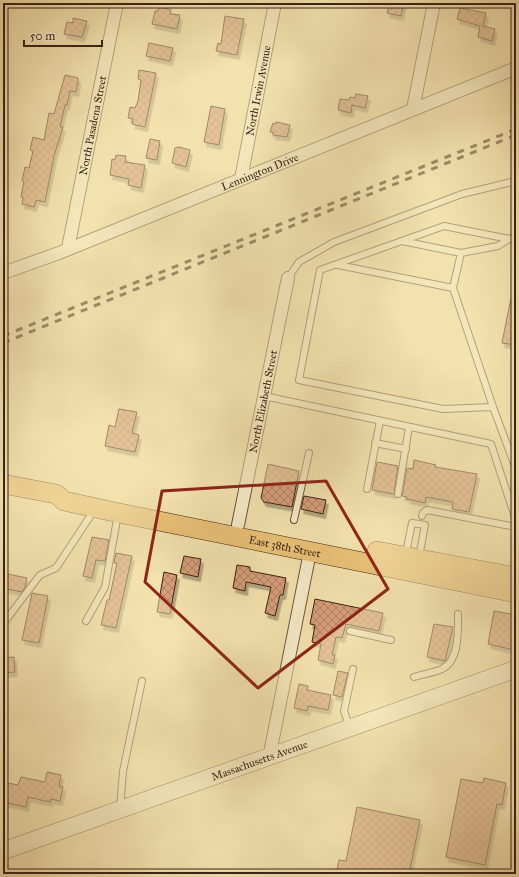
<svg xmlns="http://www.w3.org/2000/svg" width="519" height="877" font-family="'IM FELL Great Primer',serif">
  <style>
    .building { fill: url(#building-cross-hatch); stroke: #392215; filter: url(#shadow) }
    .lines { fill: none; stroke-linecap: round; stroke-linejoin: round }
    .lane-casing { stroke: #68523b; stroke-width: 8 }
    .street-casing { stroke: #68523b; stroke-width: 14 }
    .secondary-casing { stroke: #392215; stroke-width: 18 }
    .primary-casing { stroke: #392215; stroke-width: 20 }
    .lane { stroke: #f7ecca; stroke-width: 6 }
    .street { stroke: #f7ecca; stroke-width: 12 }
    .secondary { stroke: #f7ecca; stroke-width: 17 }
    .primary { stroke: #eac177; stroke-width: 19 }
    .rail { stroke: #392215; stroke-width: 3; stroke-dasharray: 7 7; stroke-linecap: butt }
    .marked { fill: none; stroke: #8f2418; stroke-width: 3; stroke-linejoin: round }
    .labels { text-anchor: middle; dominant-baseline: central; stroke-width: 3; stroke-linejoin: round; paint-order: stroke }
    .street-label { font-size: 11px; fill: #392215; stroke: #f7ecca }
  </style>
  <defs>
    <pattern id="building-cross-hatch" width="8" height="8" patternUnits="userSpaceOnUse"><rect width="8" height="8" fill="#d69e79"/><path d="M0 0l8 8M0 8l8-8" fill="none" stroke="#af8062"/></pattern>
    <filter id="shadow"><feDropShadow dx="2.5" dy="4.5" stdDeviation="0" flood-color="#0004"/></filter>
  </defs>
  <rect width="100%" height="100%" fill="#f3e2ae"/>
  <filter id="stains"><feTurbulence type="fractalNoise" baseFrequency=".005" numOctaves="4"/><feColorMatrix values="0 0 0 0 .2 0 0 0 0 .09 0 0 0 0 .02 0 0 0 .5 -.17"/></filter>
  <radialGradient id="worn" r=".72"><stop offset=".6" stop-color="#630" stop-opacity="0"/><stop offset="1" stop-color="#630" stop-opacity=".3"/></radialGradient>
  <g class="building">
    <polygon points="390,3 404,3 401,16 387,13"/>
    <polygon points="159,7 171,10 170,14 180,15 177,29 152,24 155,11 158,11"/>
    <polygon points="460,8 486,13 483,26 495,29 492,41 478,37 480,26 457,19"/>
    <polygon points="225,16 244,19 237,55 216,51 218,43 221,44"/>
    <polygon points="73,18 87,21 82,37 64,34 67,22 73,23"/>
    <polygon points="149,43 173,48 170,61 146,56"/>
    <polygon points="139,70 156,73 145,127 132,124 133,119 128,118 130,107 135,108 138,101 141,80 138,79"/>
    <polygon points="65,75 78,78 78,82 76,92 70,91 67,105 65,105 60,127 63,127 54,156 45,202 36,200 34,207 22,204 23,197 21,197 24,181 22,181 25,167 29,168 33,151 30,150 33,137 44,140 49,113 54,114"/>
    <polygon points="356,94 368,96 365,108 352,105 351,113 338,110 340,99 349,100 350,97 355,98"/>
    <polygon points="211,106 225,109 219,145 204,142"/>
    <polygon points="276,122 290,125 287,137 273,135 273,132 270,132 273,123 275,124"/>
    <polygon points="150,139 160,141 157,160 146,158"/>
    <polygon points="179,147 190,150 186,167 172,163 175,148"/>
    <polygon points="116,155 126,156 125,162 145,165 141,188 128,185 129,179 110,175 112,159 115,160"/>
    <polygon points="512,293 516,293 516,345 502,343"/>
    <polygon points="119,409 137,412 132,433 139,435 135,452 105,446 109,425 115,427"/>
    <polygon points="414,460 436,465 435,467 477,474 469,512 452,509 453,502 426,497 425,503 407,499 407,497 402,496 407,468 413,469"/>
    <polygon points="377,462 398,466 394,494 372,490"/>
    <polygon points="268,464 299,471 292,507 264,502 261,498"/>
    <polygon points="304,496 326,500 323,514 301,509"/>
    <polygon points="92,537 109,540 105,561 96,560 92,578 83,576"/>
    <polygon points="116,553 132,556 116,628 101,625 107,600 109,600 117,563 114,563"/>
    <polygon points="184,556 201,559 198,577 180,573"/>
    <polygon points="237,565 250,567 250,571 286,578 283,595 280,595 275,616 265,613 271,587 246,582 245,591 233,588"/>
    <polygon points="164,572 177,575 170,614 157,612"/>
    <polygon points="3,573 27,578 25,587 22,592 3,588"/>
    <polygon points="32,593 48,596 39,643 22,640"/>
    <polygon points="315,599 383,613 379,631 346,624 342,638 336,637 332,655 335,655 333,664 318,660 321,644 312,642 315,625 310,624"/>
    <polygon points="494,611 516,615 516,639 514,650 488,644"/>
    <polygon points="434,624 453,627 445,661 427,657"/>
    <polygon points="14,657 15,672 3,673 3,658"/>
    <polygon points="338,671 348,673 342,697 333,695"/>
    <polygon points="299,684 308,686 307,690 331,695 328,710 308,706 307,711 294,708"/>
    <polygon points="47,772 61,775 59,786 63,787 60,801 51,799 50,802 28,797 26,807 3,802 3,782 18,785 21,777 45,782"/>
    <polygon points="484,778 506,783 502,805 497,804 485,865 446,857 461,779 483,783"/>
    <polygon points="357,807 420,820 409,874 336,874 339,860 346,861"/>
  </g>
  <g class="lines">
    <g class="lane-casing">
      <g id="lane">
        <polyline points="516,236 509,239 444,226 320,270 299,380 443,409 493,407 516,469"/>
        <polyline points="402,241 461,253"/>
        <polyline points="338,265 453,288 461,253 498,246 509,239"/>
        <polyline points="288,278 299,262 334,242 462,194 516,181"/>
        <polyline points="453,288 493,407"/>
        <polyline points="264,396 491,444 516,520"/>
        <polyline points="375,443 406,449"/>
        <polyline points="367,489 380,421"/>
        <polyline points="398,494 409,427"/>
        <polyline points="422,516 423,513 427,510 516,527"/>
        <polyline points="294,520 309,453"/>
        <polyline points="406,553 412,523 425,525 419,557"/>
        <polyline points="86,621 105,587 118,514"/>
        <polyline points="3,624 40,575 56,568 91,515 92,509"/>
        <polyline points="350,631 391,640"/>
        <path d="M414,677C423,674 433,673 442,669C460,660 458,630 458,614"/>
        <polyline points="350,728 344,711 353,669"/>
        <polyline points="120,808 123,771 142,681"/>
      </g>
    </g>
    <g class="street-casing">
      <g id="street">
        <polyline points="413,109 434,3"/>
        <path id="s1" d="M241,179L275,3"/>
        <path id="s2" d="M68,248L117,3"/>
        <path id="s3" d="M3,273L59,253L516,68"/>
        <path id="s4" d="M238,525L288,278"/>
        <polyline points="269,758 310,552"/>
      </g>
    </g>
    <g class="secondary-casing">
      <g id="secondary">
        <path id="s5" d="M3,851L516,669"/>
      </g>
    </g>
    <g class="primary-casing">
      <g id="primary">
        <path id="s6" d="M3,484L56,494L64,501L119,513L516,593"/>
        <polyline points="377,551 516,577"/>
      </g>
    </g>
    <use href="#lane" class="lane"/>
    <use href="#street" class="street"/>
    <use href="#secondary" class="secondary"/>
    <use href="#primary" class="primary"/>
    <g class="rail">
      <polyline points="3,336 516,129"/>
      <polyline points="3,343 516,135"/>
    </g>
  </g>
  <path d="M0 0H519V877H0ZM326,481L388,589L258,688L145,582L162,491Z" fill="#f3e2ae" fill-opacity=".55" fill-rule="evenodd"/>
  <path class="marked" d="M326,481L388,589L258,688L145,582L162,491Z"/>
  <g class="labels">
    <g class="street-label">
      <text stroke="none"><textPath href="#s1" startOffset="90">North Irwin Avenue</textPath></text>
      <text stroke="none"><textPath href="#s2" startOffset="125">North Pasadena Street</textPath></text>
      <text stroke="none"><textPath href="#s3" startOffset="276">Lennington Drive</textPath></text>
      <text stroke="none"><textPath href="#s4" startOffset="126">North Elizabeth Street</textPath></text>
      <text stroke="none"><textPath href="#s6" startOffset="290">East 38th Street</textPath></text>
      <text stroke="none"><textPath href="#s5" startOffset="272">Massachusetts Avenue</textPath></text>
    </g>
  </g>
  <rect width="519" height="877" fill="none" stroke="#f3e2ae" stroke-width="16"/>
  <rect x="4" y="4" width="511" height="869" fill="none" stroke="#392215" stroke-width="2"/>
  <rect x="8" y="8" width="503" height="861" fill="none" stroke="#392215"/>
  <path d="M24 40v6h78v-6" fill="none" stroke="#392215" stroke-width="2"/>
  <text x="30" y="40" font-size="12" fill="#392215" stroke="#f7ecca" stroke-width="3" paint-order="stroke">50 m</text>
  <rect width="100%" height="100%" filter="url(#stains)"/>
  <rect width="100%" height="100%" fill="url(#worn)"/>
</svg>
